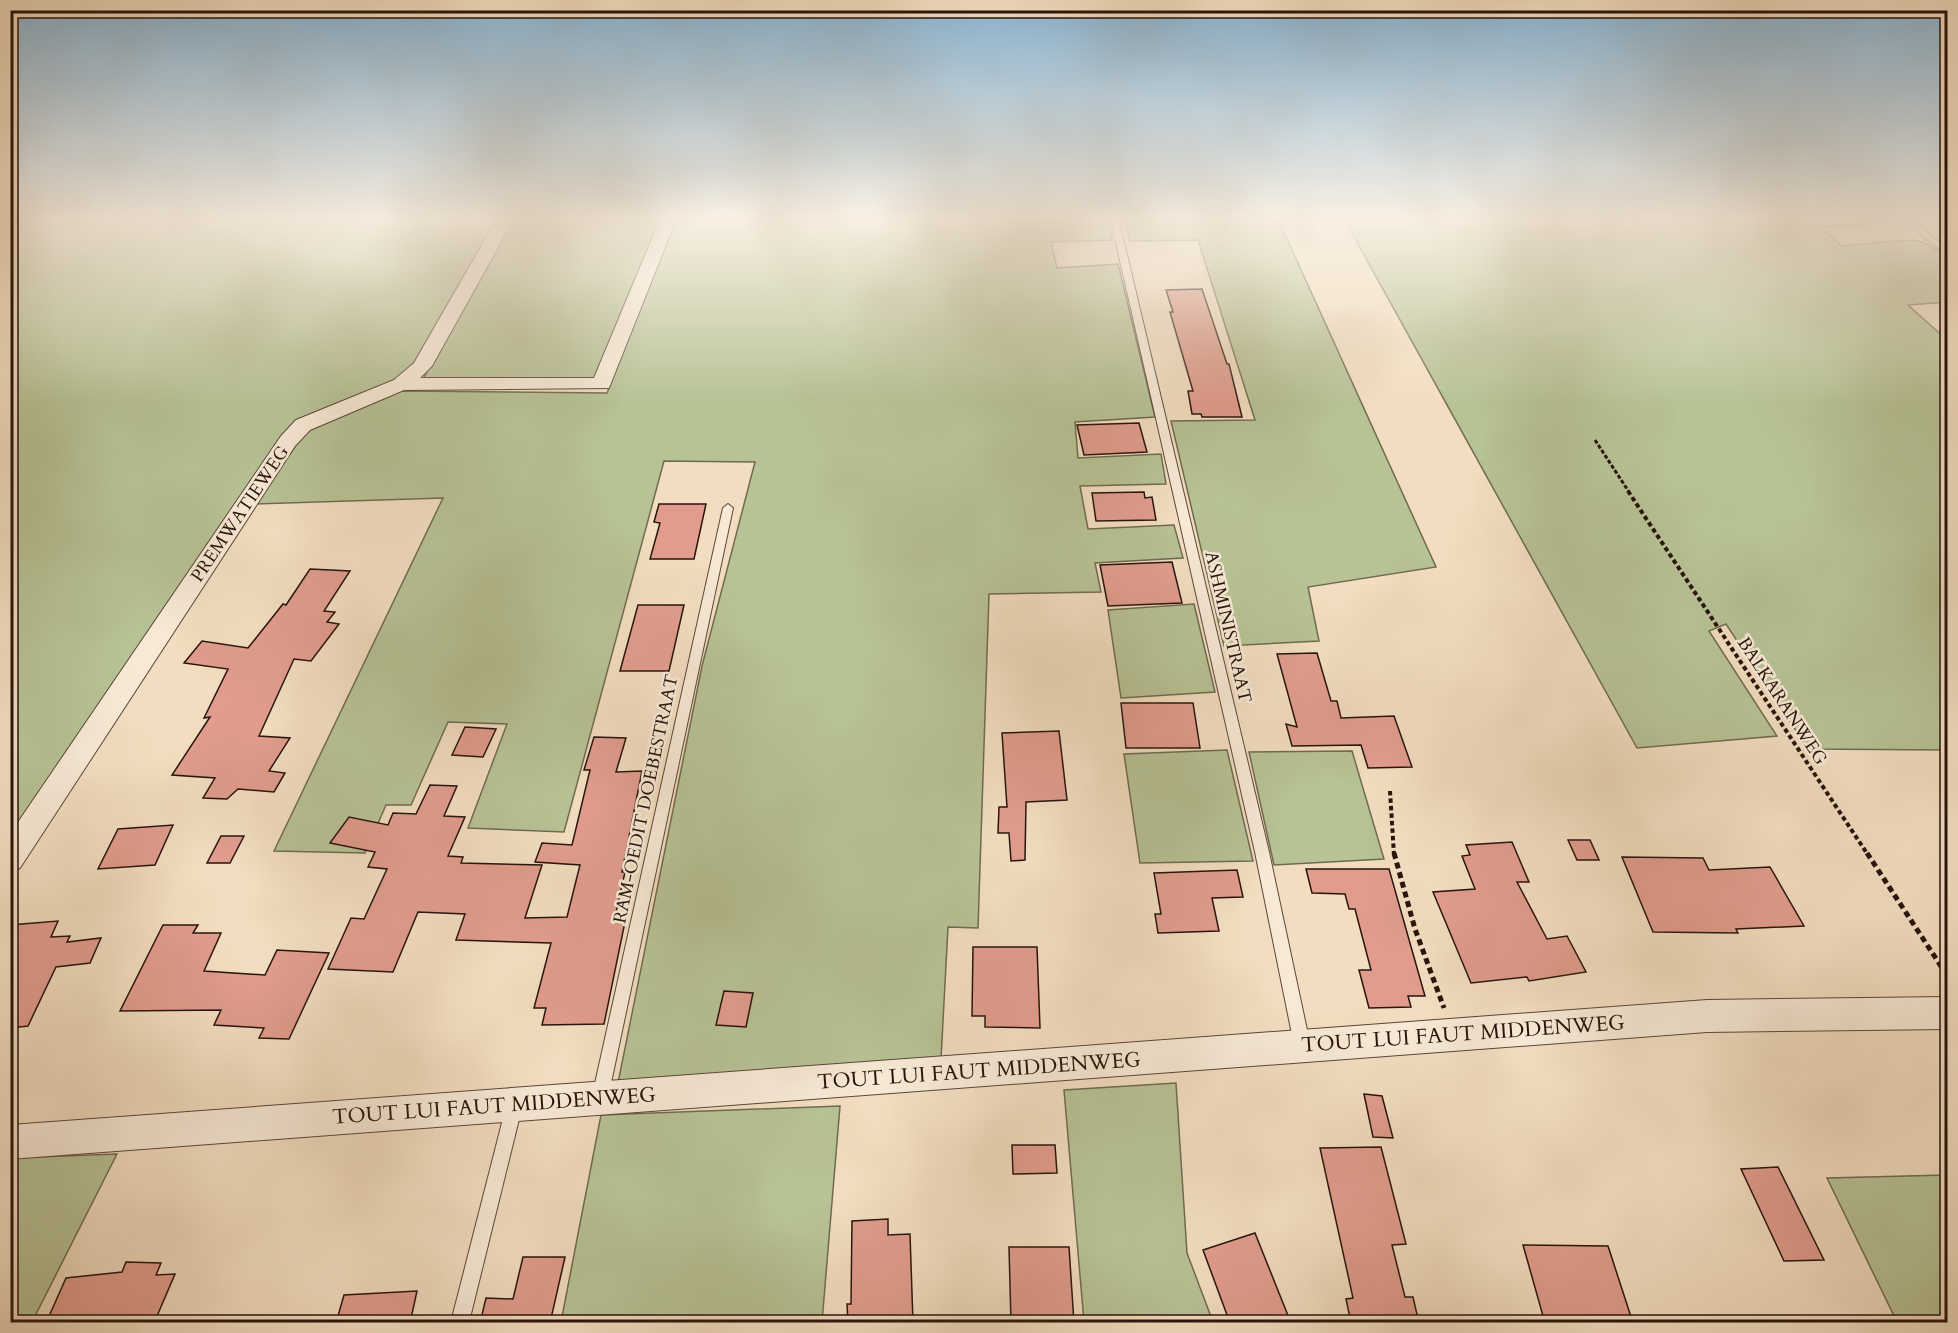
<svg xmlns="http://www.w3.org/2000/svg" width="1958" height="1333" font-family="Cardo,serif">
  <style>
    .green { fill: #b7c295; stroke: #706b50; stroke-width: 1.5 }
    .building { fill: #e19c8d; stroke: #28140c; stroke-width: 1.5 }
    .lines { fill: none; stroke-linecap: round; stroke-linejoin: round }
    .service-casing { stroke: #5a4639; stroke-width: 2 }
    .minor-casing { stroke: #5a4639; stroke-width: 2 }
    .path-far2 { stroke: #28140c; stroke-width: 3; stroke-dasharray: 4 2; stroke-linecap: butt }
    .path-far1 { stroke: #28140c; stroke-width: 4; stroke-dasharray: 4.5 3; stroke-linecap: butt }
    .path { stroke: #28140c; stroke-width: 5; stroke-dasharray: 6 4; stroke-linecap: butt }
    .service { fill: #f7e9d6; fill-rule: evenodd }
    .minor { fill: #f7e9d6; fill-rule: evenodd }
    .labels { text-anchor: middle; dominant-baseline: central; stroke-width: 5; stroke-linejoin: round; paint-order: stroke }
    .street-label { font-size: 18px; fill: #28140c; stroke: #f7e9d6 }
    .near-street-label { font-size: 21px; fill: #28140c; stroke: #f7e9d6 }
  </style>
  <rect width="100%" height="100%" fill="#f2ddc0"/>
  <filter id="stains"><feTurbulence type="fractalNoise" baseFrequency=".00333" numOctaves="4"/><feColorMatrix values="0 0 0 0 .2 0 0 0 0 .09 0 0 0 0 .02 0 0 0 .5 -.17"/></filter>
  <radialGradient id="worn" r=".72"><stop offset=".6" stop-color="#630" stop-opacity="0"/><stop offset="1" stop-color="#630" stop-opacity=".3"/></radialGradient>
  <g class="green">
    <polygon points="10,217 501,217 414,367 400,377 293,426 10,846"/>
    <polygon points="515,217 661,217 594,380 423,379"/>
    <polygon points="676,217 1107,217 1112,240 1051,242 1057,268 1118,264 1155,417 1075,422 1078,458 1161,454 1166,484 1080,486 1088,529 1174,525 1183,558 1095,563 1101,592 989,594 978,928 948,927 941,1059 618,1083 702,666 755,462 664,461 564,832 468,828 507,724 448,722 411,805 386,805 365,853 274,851 443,498 255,504 301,438 312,426 362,404 401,391 607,393"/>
    <polygon points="1191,217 1277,217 1436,567 1308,587 1319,641 1224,646 1171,421 1255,420 1198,240 1130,241 1126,222 1192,221"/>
    <path d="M1343,217H1897L1903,222L1821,227L1842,246C1857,245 1909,238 1919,241C1928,244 1940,252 1947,258V302L1908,305L1947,340V750L1808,749L1726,624L1709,631L1777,736L1637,748Z"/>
    <polygon points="1194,604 1215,692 1121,698 1108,610"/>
    <polygon points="1227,750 1253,861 1140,863 1124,754"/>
    <polygon points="1352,751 1384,859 1274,865 1249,752"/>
    <polygon points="1176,1083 1187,1253 1213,1322 1084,1322 1064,1090"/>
    <polygon points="840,1106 822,1322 561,1322 601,1115"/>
    <polygon points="117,1154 32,1322 11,1322 10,1158"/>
    <polygon points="1947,1175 1947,1322 1897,1322 1827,1178"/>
  </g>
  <g class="building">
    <polygon points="1202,289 1227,364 1229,364 1242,417 1202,417 1201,414 1192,414 1188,391 1193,391 1170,312 1173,312 1166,290"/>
    <polygon points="1139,423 1147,452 1084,455 1077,425"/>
    <polygon points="1144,492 1145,498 1152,497 1156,520 1096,521 1092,493"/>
    <polygon points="659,504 706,504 694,559 650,559 660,523 654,522"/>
    <polygon points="1172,562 1182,603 1108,606 1100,565"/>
    <polygon points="310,569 350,571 324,611 335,612 327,622 339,624 311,661 294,659 259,736 290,738 269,771 285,773 274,792 238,789 227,799 203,798 215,778 172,775 210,717 204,718 228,669 184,663 202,641 248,648 283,604 286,605"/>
    <polygon points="638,605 684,605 669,671 620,671"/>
    <polygon points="1317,653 1331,701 1337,701 1341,718 1394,716 1412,767 1368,768 1361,745 1292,746 1286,724 1297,727 1277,654"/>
    <polygon points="1121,703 1193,703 1200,748 1126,748"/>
    <polygon points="465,727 496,729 483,757 452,755"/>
    <polygon points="1059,731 1067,800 1026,802 1025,860 1011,861 1009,833 998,833 999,807 1007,807 1002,733"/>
    <polygon points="594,737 626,738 616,772 642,771 622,872 625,872 615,917 626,917 604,1024 542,1025 546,1008 534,1008 551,943 456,940 465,914 418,912 393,972 328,969 351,918 364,919 387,869 368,867 375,852 330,843 349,817 388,825 393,813 416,814 430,785 457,786 444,816 465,817 448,856 463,857 461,863 542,865 525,918 567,917 580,865 535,862 542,843 572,845 590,770 584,770"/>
    <polygon points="173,825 155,865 98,869 118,829"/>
    <polygon points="221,836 244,836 230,863 207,863"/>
    <polygon points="1568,840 1590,840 1599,860 1577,860"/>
    <polygon points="1512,842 1529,882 1517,882 1547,939 1567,936 1586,972 1529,981 1527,977 1471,983 1433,892 1475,889 1462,856 1470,855 1466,845"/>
    <polygon points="1622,857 1703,858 1709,870 1770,867 1804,926 1736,929 1738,933 1653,932"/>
    <polygon points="1306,869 1389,869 1425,996 1408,996 1411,1007 1369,1008 1359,970 1371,970 1355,909 1349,909 1345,894 1312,893"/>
    <polygon points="1237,870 1243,897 1212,898 1219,931 1158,933 1155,914 1161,914 1154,873"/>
    <polygon points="58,921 51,937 70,936 67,942 101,938 90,963 56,967 28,1026 10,1028 10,925"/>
    <polygon points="163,925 198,925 193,933 221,933 204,971 265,975 277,950 329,953 289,1039 259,1038 264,1028 214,1025 221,1010 120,1011"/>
    <polygon points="973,947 1037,947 1040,1028 985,1027 985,1016 972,1016"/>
    <polygon points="724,991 753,993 746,1027 716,1025"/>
    <polygon points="1364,1094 1382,1096 1393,1138 1373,1137"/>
    <polygon points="1012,1145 1055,1145 1057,1173 1013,1174"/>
    <polygon points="1381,1147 1406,1244 1392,1245 1405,1297 1413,1297 1419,1323 1351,1323 1346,1299 1353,1298 1320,1148"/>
    <polygon points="1778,1167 1824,1260 1784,1261 1741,1169"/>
    <polygon points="888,1219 888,1235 910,1234 913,1323 848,1323 847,1304 851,1304 852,1221"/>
    <polygon points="1255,1233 1291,1323 1230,1323 1203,1250"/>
    <polygon points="1523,1245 1608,1246 1633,1323 1545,1323"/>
    <polygon points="1009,1247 1069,1247 1074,1323 1011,1323"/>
    <polygon points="523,1257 565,1257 550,1323 480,1323 486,1298 513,1299"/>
    <polygon points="126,1262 161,1263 156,1275 175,1274 154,1323 46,1323 66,1278 122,1272"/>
    <polygon points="417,1291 410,1323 336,1323 344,1295"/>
  </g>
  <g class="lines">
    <g class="service-casing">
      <g id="service">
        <polygon points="1110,217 1118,217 1269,852 1310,1044 1307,1049 1302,1052 1297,1049 1294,1044 1255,852"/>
        <polygon points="1899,217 1908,217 1948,249 1948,256"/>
        <polygon points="728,504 733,508 608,1097 606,1103 600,1105 594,1103 592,1097 723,508"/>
        <polygon points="514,1099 520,1101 522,1107 469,1322 451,1322 506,1107 508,1101"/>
      </g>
    </g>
    <g class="minor-casing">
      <g id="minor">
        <polygon points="498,217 515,217 432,366 420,378 594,378 661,217 677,217 609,388 404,390 310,430 295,446 20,868 10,872 10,834 281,436 296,420 394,380 414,363"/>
        <polygon points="1948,997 1948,1029 1707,1032 10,1159 10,1125 1707,1000"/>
      </g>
    </g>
    <polyline class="path-far2" points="1595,440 1629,492"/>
    <g class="path-far1">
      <polyline points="1628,491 1868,855"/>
      <polyline points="1390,791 1394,855"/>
    </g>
    <g class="path">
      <polyline points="1394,853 1415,929 1444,1008"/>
      <polyline points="1867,853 1948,977"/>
    </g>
    <use href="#service" class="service"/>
    <use href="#minor" class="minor"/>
  </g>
  <linearGradient id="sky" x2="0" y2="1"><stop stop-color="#8ab6d6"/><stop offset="0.54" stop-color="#f9f0e3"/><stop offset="1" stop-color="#f9f0e3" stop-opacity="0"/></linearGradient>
  <rect width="1958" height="404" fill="url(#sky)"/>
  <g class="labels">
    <g class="street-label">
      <text transform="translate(240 514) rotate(-56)">PREMWATIEWEG</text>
      <text transform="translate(1228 627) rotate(77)">ASHMINISTRAAT</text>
      <text transform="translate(1782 701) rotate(57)">BALKARANWEG</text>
      <text transform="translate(646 799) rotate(-78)">RAM-OEDIT DOEBESTRAAT</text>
    </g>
    <g class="near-street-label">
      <text transform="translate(1463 1034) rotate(-4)">TOUT LUI FAUT MIDDENWEG</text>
      <text transform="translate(979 1071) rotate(-4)">TOUT LUI FAUT MIDDENWEG</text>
      <text transform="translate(494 1106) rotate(-4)">TOUT LUI FAUT MIDDENWEG</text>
    </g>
  </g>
  <rect width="1958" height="1333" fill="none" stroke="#f2ddc0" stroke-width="36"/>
  <rect x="12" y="12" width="1934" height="1309" fill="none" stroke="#28140c" stroke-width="3"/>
  <rect x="18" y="18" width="1922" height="1297" fill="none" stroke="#28140c" stroke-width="1.5"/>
  <rect width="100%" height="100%" filter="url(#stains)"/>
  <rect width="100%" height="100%" fill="url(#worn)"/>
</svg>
